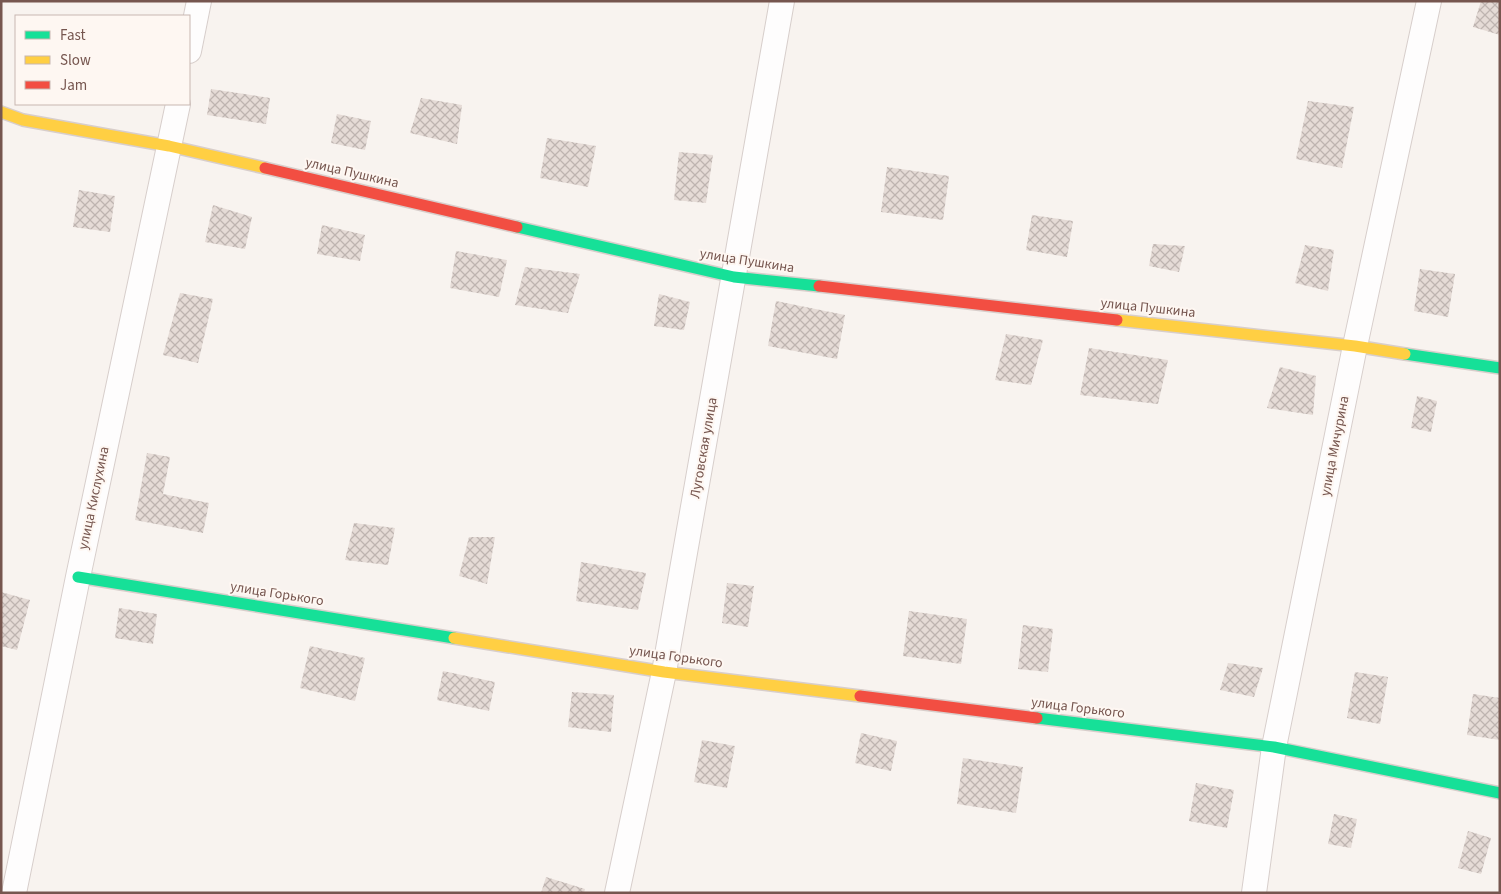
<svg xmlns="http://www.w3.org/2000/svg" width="1501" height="894" font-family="'Source Sans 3',sans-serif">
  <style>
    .building { fill: url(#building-cross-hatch) }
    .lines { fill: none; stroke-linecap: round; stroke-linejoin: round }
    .street-casing { stroke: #d7cecb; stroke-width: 26 }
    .fast-casing { stroke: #d8cecb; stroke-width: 14 }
    .slow-casing { stroke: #d8cecb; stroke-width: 14 }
    .jam-casing { stroke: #d8cecb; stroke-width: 14 }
    .street { stroke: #fefdfd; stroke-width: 24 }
    .fast { stroke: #16e098; stroke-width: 11 }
    .slow { stroke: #ffcf43; stroke-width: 11 }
    .jam { stroke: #f24e42; stroke-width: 11 }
    .labels { text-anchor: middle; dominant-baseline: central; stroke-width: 4; stroke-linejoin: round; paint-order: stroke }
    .street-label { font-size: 14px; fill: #76564f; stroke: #fef7f2 }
  </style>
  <defs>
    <pattern id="building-cross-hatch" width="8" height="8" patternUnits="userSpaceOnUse" patternTransform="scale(1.25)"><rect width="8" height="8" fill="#e5dbd6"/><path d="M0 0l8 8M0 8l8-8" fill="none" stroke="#beb4b0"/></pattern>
  </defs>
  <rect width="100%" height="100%" fill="#f8f3ef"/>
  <g class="building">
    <polygon points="1481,1 1500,1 1500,35 1473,27"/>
    <polygon points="211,89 270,98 266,124 207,115"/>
    <polygon points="421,98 462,105 457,144 410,133"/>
    <polygon points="1308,101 1354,107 1342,168 1296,159"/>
    <polygon points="337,114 371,121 365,150 331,143"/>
    <polygon points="547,138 596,146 588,187 540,178"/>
    <polygon points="679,152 713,155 706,203 674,200"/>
    <polygon points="887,167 949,176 943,220 881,212"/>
    <polygon points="79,190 115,196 110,232 73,227"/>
    <polygon points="213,205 252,217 245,249 205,242"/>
    <polygon points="1032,215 1073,221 1067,257 1026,250"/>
    <polygon points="322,225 365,235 360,261 317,254"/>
    <polygon points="1153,244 1185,246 1179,272 1149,266"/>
    <polygon points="1305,245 1334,250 1328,291 1295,283"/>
    <polygon points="456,251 507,260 499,297 450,288"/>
    <polygon points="525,267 580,274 568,313 515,305"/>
    <polygon points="1420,269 1455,274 1448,317 1414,311"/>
    <polygon points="180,293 213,299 198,363 163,355"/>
    <polygon points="659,294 690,302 684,330 654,326"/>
    <polygon points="776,301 845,315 837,359 768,346"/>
    <polygon points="1006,334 1043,340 1031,385 995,380"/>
    <polygon points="1089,348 1168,360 1158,404 1080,395"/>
    <polygon points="1280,367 1316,376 1313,415 1267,408"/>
    <polygon points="1417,396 1437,401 1431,432 1411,428"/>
    <polygon points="147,453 170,457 163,494 209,503 203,533 135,520"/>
    <polygon points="354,523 395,528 388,565 345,560"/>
    <polygon points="469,537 495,537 487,584 459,576"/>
    <polygon points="581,562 646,573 638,610 576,601"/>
    <polygon points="727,583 754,586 748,627 722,623"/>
    <polygon points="1,592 30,600 17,650 1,646"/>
    <polygon points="119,608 157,614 153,644 115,638"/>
    <polygon points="909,611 967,619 961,664 903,656"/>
    <polygon points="1023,625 1053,629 1048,672 1018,669"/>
    <polygon points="310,646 365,658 355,701 300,688"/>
    <polygon points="1228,663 1263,668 1254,697 1220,690"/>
    <polygon points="443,671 495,682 489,711 437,700"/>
    <polygon points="1355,672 1388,677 1380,724 1347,718"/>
    <polygon points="572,692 614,695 611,732 568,727"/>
    <polygon points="1473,694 1500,698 1500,740 1467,735"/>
    <polygon points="861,733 897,741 891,771 855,763"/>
    <polygon points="702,740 735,746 727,788 694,782"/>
    <polygon points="963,758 1023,767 1016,813 957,804"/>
    <polygon points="1196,783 1234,790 1227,828 1189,821"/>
    <polygon points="1334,814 1357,819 1351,848 1328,844"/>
    <polygon points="1468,831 1491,838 1481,874 1458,868"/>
    <polygon points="546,877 585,889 584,893 541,893"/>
  </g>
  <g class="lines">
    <g class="street-casing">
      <g id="street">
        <polyline points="189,51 199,1"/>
        <polyline points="14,893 78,577 178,104"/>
        <polyline points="617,893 664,672 782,1"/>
        <polyline points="1254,893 1274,747 1355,346 1429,1"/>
      </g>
    </g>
    <g class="fast-casing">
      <g id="fast">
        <polyline points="517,227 734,277 819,286"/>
        <polyline points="1405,354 1500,368"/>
        <polyline points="78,577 454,638"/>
        <polyline points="1037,718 1274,747 1500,793"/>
      </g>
    </g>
    <g class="slow-casing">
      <g id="slow">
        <polyline points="1,112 23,120 169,146 265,168"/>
        <polyline points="1117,320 1355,346 1405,354"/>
        <polyline points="454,638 664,672 860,696"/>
      </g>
    </g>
    <g class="jam-casing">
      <g id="jam">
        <polyline points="265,168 517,227"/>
        <polyline points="819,286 1117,320"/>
        <polyline points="860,696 1037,718"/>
      </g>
    </g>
    <use href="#street" class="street"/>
    <use href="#fast" class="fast"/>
    <use href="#slow" class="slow"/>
    <use href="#jam" class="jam"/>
  </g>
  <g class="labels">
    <g class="street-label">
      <text transform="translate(352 173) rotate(13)">улица Пушкина</text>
      <text transform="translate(747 261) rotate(9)">улица Пушкина</text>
      <text transform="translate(1148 308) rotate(6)">улица Пушкина</text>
      <text transform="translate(1335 446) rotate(-79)">улица Мичурина</text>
      <text transform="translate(704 448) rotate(-80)">Луговская улица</text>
      <text transform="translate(94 498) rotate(-78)">улица Кислухина</text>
      <text transform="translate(277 594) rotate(9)">улица Горького</text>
      <text transform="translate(676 657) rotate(8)">улица Горького</text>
      <text transform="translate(1078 708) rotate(7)">улица Горького</text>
    </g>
  </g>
  <rect width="1501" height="894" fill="none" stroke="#76564f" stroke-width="5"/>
  <rect x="15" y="15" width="175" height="90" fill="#fef7f2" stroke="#c8b7b1"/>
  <rect x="25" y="31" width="25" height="8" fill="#16e098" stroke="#c8b7b1"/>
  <text x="60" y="40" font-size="15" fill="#76564f">Fast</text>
  <rect x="25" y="56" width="25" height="8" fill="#ffcf43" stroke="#c8b7b1"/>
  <text x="60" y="65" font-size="15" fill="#76564f">Slow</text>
  <rect x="25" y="81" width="25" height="8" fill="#f24e42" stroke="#c8b7b1"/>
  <text x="60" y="90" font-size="15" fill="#76564f">Jam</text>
</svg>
